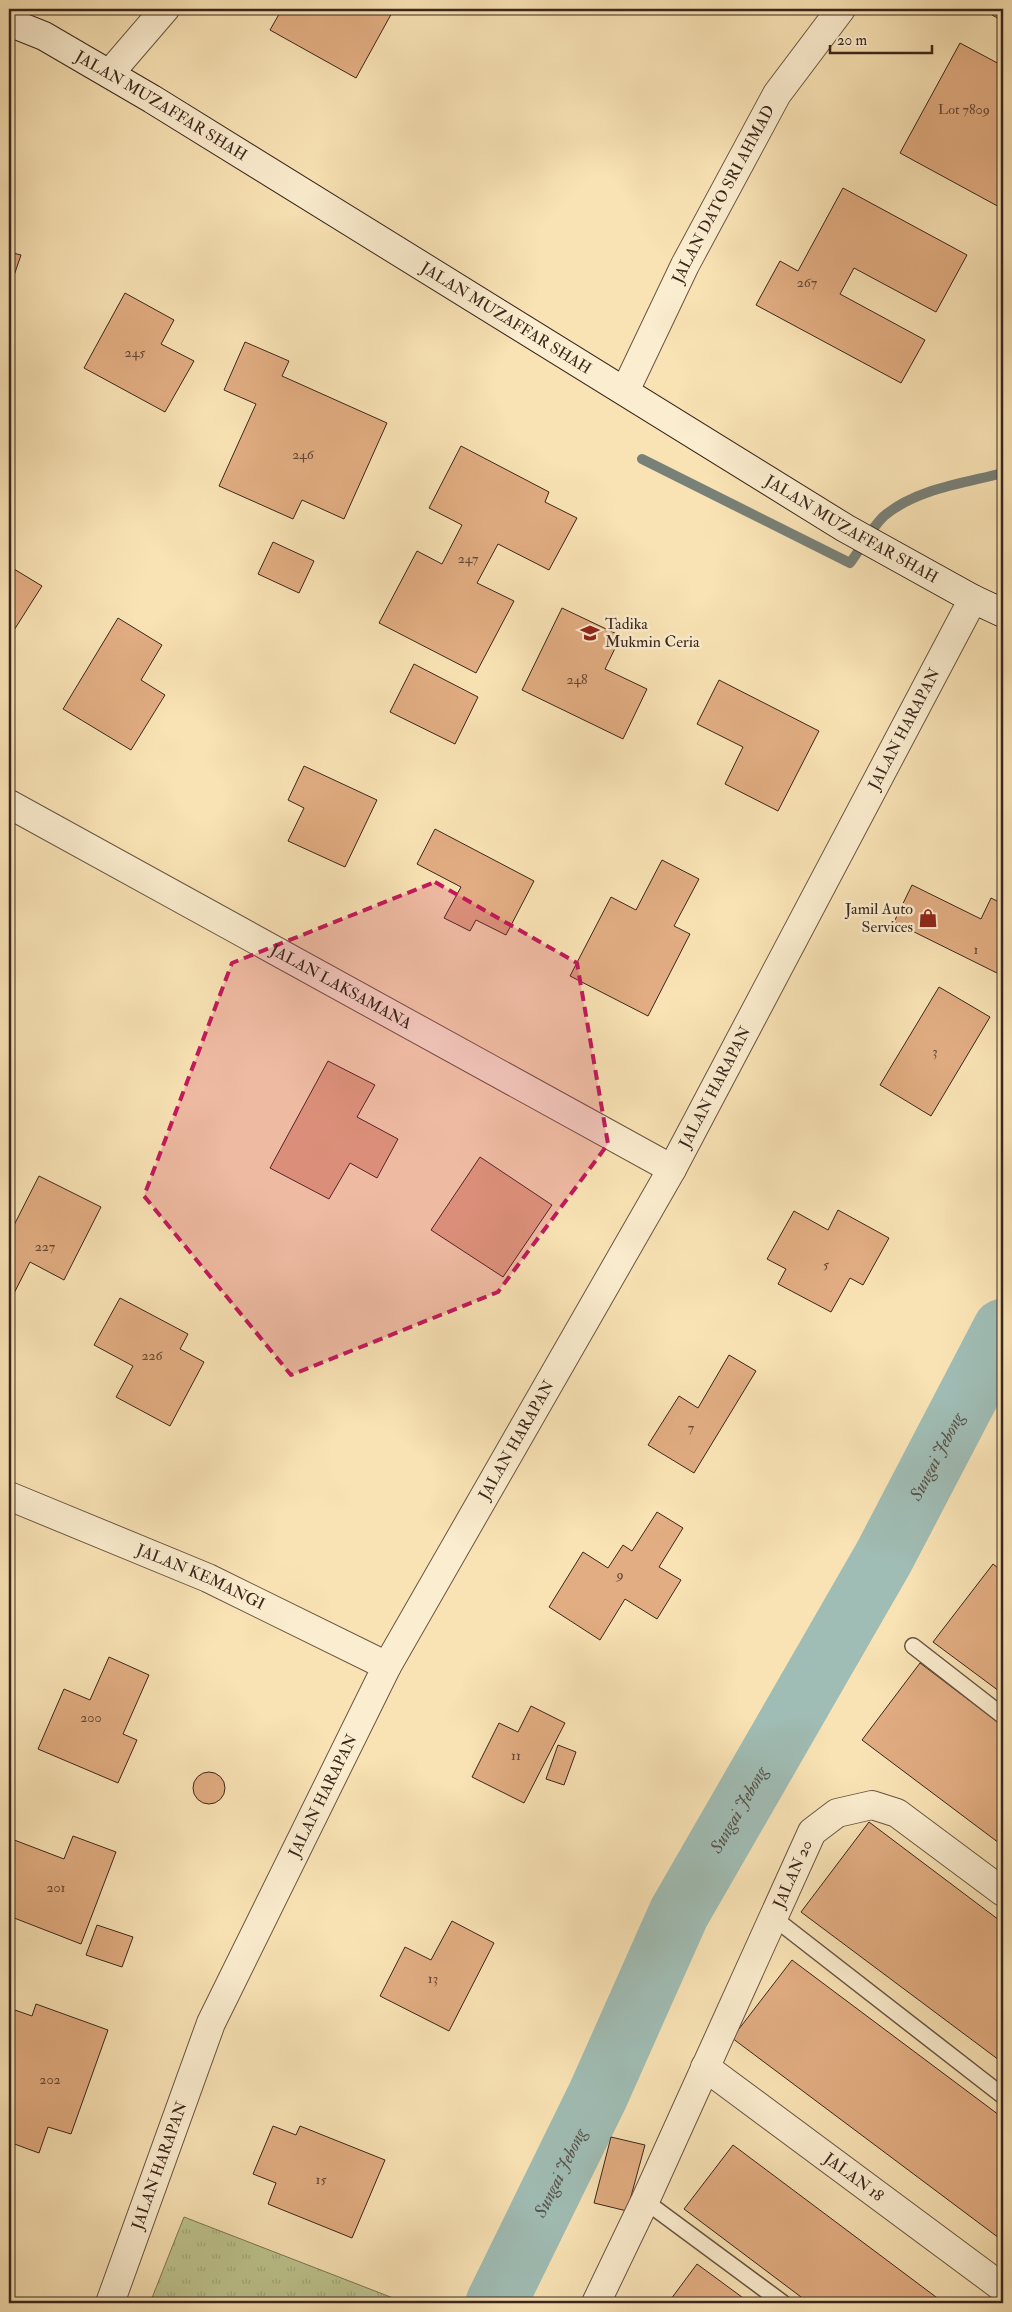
<svg xmlns="http://www.w3.org/2000/svg" width="1012" height="2312" font-family="'IM FELL Double Pica',serif">
  <style>
    .grass { fill: url(#grass-tufts); stroke: #7c7555 }
    .lines { fill: none; stroke-linecap: round; stroke-linejoin: round }
    .stream { stroke: #788178; stroke-width: 10 }
    .river { stroke: #a0bdb5; stroke-width: 61 }
    .building { fill: #e2ad82; stroke: #3b261c }
    .service-casing { stroke: #6a5542; stroke-width: 18 }
    .minor-casing { stroke: #6a5542; stroke-width: 30 }
    .tertiary-casing { stroke: #6a5542; stroke-width: 30 }
    .secondary-casing { stroke: #3b261c; stroke-width: 30 }
    .service { stroke: #fbedcf; stroke-width: 15 }
    .minor { stroke: #fbedcf; stroke-width: 28 }
    .tertiary { stroke: #fbedcf; stroke-width: 28 }
    .secondary { stroke: #fbedcf; stroke-width: 28 }
    .marked { fill: #c2185b; fill-opacity: 0.2; stroke: #c2185b; stroke-width: 4; stroke-dasharray: 10 6; stroke-linejoin: round }
    .labels { text-anchor: middle; dominant-baseline: central; stroke-width: 5; stroke-linejoin: round; paint-order: stroke }
    .number-label { font-size: 14px; fill: #654836 }
    .street-label { font-size: 16px; fill: #3b261c; stroke: #fbedcf }
    .poi-label { font-size: 16px; fill: #3b261c; stroke: #fbedcf; text-anchor: start }
    .water-label { font-size: 18px; font-style: italic; fill: #59534a; stroke: #fbedcf }
  </style>
  <defs>
    <pattern id="grass-tufts" width="24" height="20" patternUnits="userSpaceOnUse" patternTransform="scale(1.25)"><rect width="24" height="20" fill="#bdc48e"/><path d="M3 7l-1-3M5 7V3M7 7l1-3M15 17l-1-3M17 17v-4M19 17l1-3" fill="none" stroke="#a3a87a"/></pattern>
  </defs>
  <rect width="100%" height="100%" fill="#f9e3b5"/>
  <filter id="stains"><feTurbulence type="fractalNoise" baseFrequency=".004" numOctaves="4"/><feColorMatrix values="0 0 0 0 .2 0 0 0 0 .09 0 0 0 0 .02 0 0 0 .5 -.17"/></filter>
  <radialGradient id="worn" r=".72"><stop offset=".6" stop-color="#630" stop-opacity="0"/><stop offset="1" stop-color="#630" stop-opacity=".3"/></radialGradient>
  <polygon class="grass" points="184,2217 406,2303 150,2303"/>
  <g class="lines">
    <path class="stream" d="M642,459L850,563C860,550 872,527 884,516C916,489 964,483 1003,473"/>
    <path class="river" id="s1" d="M496,2303L598,2095L679,1913L884,1557L1003,1329"/>
  </g>
  <g class="building">
    <polygon points="282,9 394,9 356,78 270,30"/>
    <polygon points="995,9 1003,9 1003,21 992,15"/>
    <polygon points="960,43 1003,66 1003,209 900,153"/>
    <polygon points="843,188 967,255 936,312 854,268 840,294 925,340 901,383 756,305 780,261 798,271"/>
    <polygon points="9,252 21,255 9,290"/>
    <polygon points="125,293 174,320 161,344 194,361 165,412 84,368"/>
    <polygon points="245,342 289,361 282,376 387,423 344,519 302,500 293,519 219,486 256,404 224,390"/>
    <polygon points="461,446 549,492 545,502 577,518 549,570 498,544 477,583 514,601 476,673 379,623 417,551 442,564 462,525 429,508"/>
    <polygon points="273,542 314,561 299,593 258,574"/>
    <polygon points="9,566 42,586 9,638"/>
    <polygon points="562,608 621,636 605,669 647,689 623,739 522,690"/>
    <polygon points="118,618 162,645 141,680 165,695 131,750 63,709"/>
    <polygon points="414,664 478,697 455,744 390,712"/>
    <polygon points="719,680 819,731 778,811 725,784 743,747 697,724"/>
    <polygon points="304,766 377,800 345,867 288,841 304,808 288,800"/>
    <polygon points="435,829 534,881 506,935 476,920 470,931 444,918 461,887 417,864"/>
    <polygon points="662,860 699,879 674,926 690,934 648,1016 570,976 611,897 636,910"/>
    <polygon points="912,885 981,919 991,898 1003,904 1003,976 894,922"/>
    <polygon points="939,987 990,1017 931,1116 880,1085"/>
    <polygon points="328,1061 375,1085 357,1117 398,1139 377,1178 350,1163 329,1199 270,1168"/>
    <polygon points="480,1157 552,1205 503,1277 431,1230"/>
    <polygon points="39,1176 101,1207 64,1280 30,1262 9,1303 9,1228 12,1229"/>
    <polygon points="838,1210 889,1238 863,1285 850,1278 831,1312 778,1284 786,1269 767,1259 794,1211 828,1230"/>
    <polygon points="120,1298 188,1334 180,1349 204,1362 170,1426 116,1397 133,1366 94,1345"/>
    <polygon points="729,1355 756,1371 694,1473 648,1445 679,1396 698,1408"/>
    <polygon points="657,1512 683,1528 659,1567 681,1580 657,1619 625,1599 600,1640 549,1607 583,1552 608,1568 623,1545 632,1551"/>
    <polygon points="993,1564 1003,1572 1003,1694 933,1642"/>
    <polygon points="109,1657 149,1675 123,1734 137,1740 118,1783 38,1749 64,1689 90,1700"/>
    <polygon points="920,1663 1003,1726 1003,1846 862,1740"/>
    <polygon points="531,1706 565,1723 524,1803 472,1777 499,1723 518,1732"/>
    <polygon points="558,1745 576,1752 564,1785 546,1779"/>
    <circle cx="209" cy="1788" r="16"/>
    <polygon points="869,1822 1003,1923 1003,2063 801,1912"/>
    <polygon points="73,1836 116,1852 81,1944 9,1916 9,1838 64,1859"/>
    <polygon points="452,1921 494,1943 449,2031 380,1996 405,1947 431,1960"/>
    <polygon points="97,1925 133,1937 122,1967 86,1955"/>
    <polygon points="792,1960 1003,2118 1003,2241 732,2038"/>
    <polygon points="36,2004 108,2030 71,2134 48,2127 39,2153 9,2142 9,2008 32,2016"/>
    <polygon points="273,2126 296,2135 300,2126 385,2160 352,2238 268,2204 276,2183 253,2174"/>
    <polygon points="611,2137 645,2145 627,2211 594,2203"/>
    <polygon points="733,2145 944,2303 809,2303 684,2209"/>
    <polygon points="697,2264 750,2303 668,2303"/>
  </g>
  <g class="lines">
    <g class="service-casing">
      <g id="service">
        <polyline points="913,1646 1003,1716"/>
        <polyline points="774,1918 1003,2096"/>
        <polyline points="645,2201 783,2303"/>
      </g>
    </g>
    <g class="minor-casing">
      <g id="minor">
        <polyline points="110,73 165,9"/>
        <path id="s2" d="M9,804L672,1169"/>
        <path id="s3" d="M9,1496L208,1578L387,1666"/>
        <path id="s4" d="M705,2067L1003,2288"/>
        <path id="s5" d="M110,2303L211,2023L387,1666L672,1169L973,599"/>
        <path id="s6" d="M596,2303L645,2201L812,1832L837,1813L872,1805L897,1813L1003,1892"/>
      </g>
    </g>
    <g class="tertiary-casing">
      <g id="tertiary">
        <path id="s7" d="M625,391L685,265L777,94L841,9"/>
      </g>
    </g>
    <g class="secondary-casing">
      <g id="secondary">
        <path id="s8" d="M9,22L44,36L152,99L845,528L973,599L1003,613"/>
      </g>
    </g>
    <use href="#service" class="service"/>
    <use href="#minor" class="minor"/>
    <use href="#tertiary" class="tertiary"/>
    <use href="#secondary" class="secondary"/>
  </g>
  <path class="marked" d="M435,882L577,963L608,1144L498,1292L291,1375L144,1196L232,963Z"/>
  <defs>
    <g id="school-bare" transform="scale(1.5)"><path d="M0-5L7-2L0 1L-7-2ZM-4 1L0 2.5L4 1V4Q0 6-4 4Z" fill="#8f2418" stroke="#fbedcf" stroke-width="2.5" paint-order="stroke"/></g>
    <g id="shop-bare" transform="scale(1.5)"><path d="M-5-2.5h2.3a2.7 3.5 0 0 1 5.4 0H5L5.5 6h-11ZM-1.5-2.5h3a1.5 2.3 0 0 0-3 0Z" fill="#8f2418" stroke="#fbedcf" stroke-width="2.5" paint-order="stroke"/></g>
  </defs>
  <g fill-rule="evenodd">
    <use href="#school-bare" x="590" y="633"/>
    <use href="#shop-bare" x="928" y="918"/>
  </g>
  <g class="labels">
    <g class="number-label">
      <text x="964" y="109">Lot 7809</text>
      <text x="807" y="282">267</text>
      <text x="135" y="352">245</text>
      <text x="303" y="454">246</text>
      <text x="468" y="558">247</text>
      <text x="577" y="679">248</text>
      <text x="976" y="949">1</text>
      <text x="935" y="1051">3</text>
      <text x="45" y="1246">227</text>
      <text x="826" y="1264">5</text>
      <text x="152" y="1355">226</text>
      <text x="691" y="1427">7</text>
      <text x="620" y="1574">9</text>
      <text x="91" y="1717">200</text>
      <text x="516" y="1755">11</text>
      <text x="56" y="1887">201</text>
      <text x="433" y="1978">13</text>
      <text x="50" y="2079">202</text>
      <text x="321" y="2179">15</text>
    </g>
    <g class="street-label">
      <text stroke="none"><textPath href="#s8" startOffset="174">JALAN MUZAFFAR SHAH</textPath></text>
      <text stroke="none"><textPath href="#s7" startOffset="220">JALAN DATO SRI AHMAD</textPath></text>
      <text stroke="none"><textPath href="#s8" startOffset="579">JALAN MUZAFFAR SHAH</textPath></text>
      <text stroke="none"><textPath href="#s8" startOffset="984">JALAN MUZAFFAR SHAH</textPath></text>
      <text stroke="none"><textPath href="#s5" startOffset="1766">JALAN HARAPAN</textPath></text>
      <text stroke="none"><textPath href="#s2" startOffset="379">JALAN LAKSAMANA</textPath></text>
      <text stroke="none"><textPath href="#s5" startOffset="1361">JALAN HARAPAN</textPath></text>
      <text stroke="none"><textPath href="#s5" startOffset="956">JALAN HARAPAN</textPath></text>
      <text stroke="none"><textPath href="#s3" startOffset="208">JALAN KEMANGI</textPath></text>
      <text stroke="none"><textPath href="#s5" startOffset="551">JALAN HARAPAN</textPath></text>
      <text stroke="none"><textPath href="#s6" startOffset="472">JALAN 20</textPath></text>
      <text stroke="none"><textPath href="#s5" startOffset="146">JALAN HARAPAN</textPath></text>
      <text stroke="none"><textPath href="#s4" startOffset="185">JALAN 18</textPath></text>
    </g>
    <g class="poi-label">
      <text x="605" y="624">Tadika<tspan x="605" dy="18">Mukmin Ceria</tspan></text>
      <text x="913" y="909" text-anchor="end">Jamil Auto<tspan x="913" dy="18">Services</tspan></text>
    </g>
    <g class="water-label">
      <text stroke="none"><textPath href="#s1" startOffset="955">Sungai Jebong</textPath></text>
      <text stroke="none"><textPath href="#s1" startOffset="550">Sungai Jebong</textPath></text>
      <text stroke="none"><textPath href="#s1" startOffset="145">Sungai Jebong</textPath></text>
    </g>
  </g>
  <rect width="1012" height="2312" fill="none" stroke="#f9e3b5" stroke-width="30"/>
  <rect x="10" y="10" width="992" height="2292" fill="none" stroke="#3b261c" stroke-width="2.5"/>
  <rect x="15" y="15" width="982" height="2282" fill="none" stroke="#3b261c"/>
  <path d="M830 45v8h102v-8" fill="none" stroke="#3b261c" stroke-width="2.5"/>
  <text x="837" y="45" font-size="15" fill="#3b261c" stroke="#fbedcf" stroke-width="4" paint-order="stroke">20 m</text>
  <rect width="100%" height="100%" filter="url(#stains)"/>
  <rect width="100%" height="100%" fill="url(#worn)"/>
</svg>
